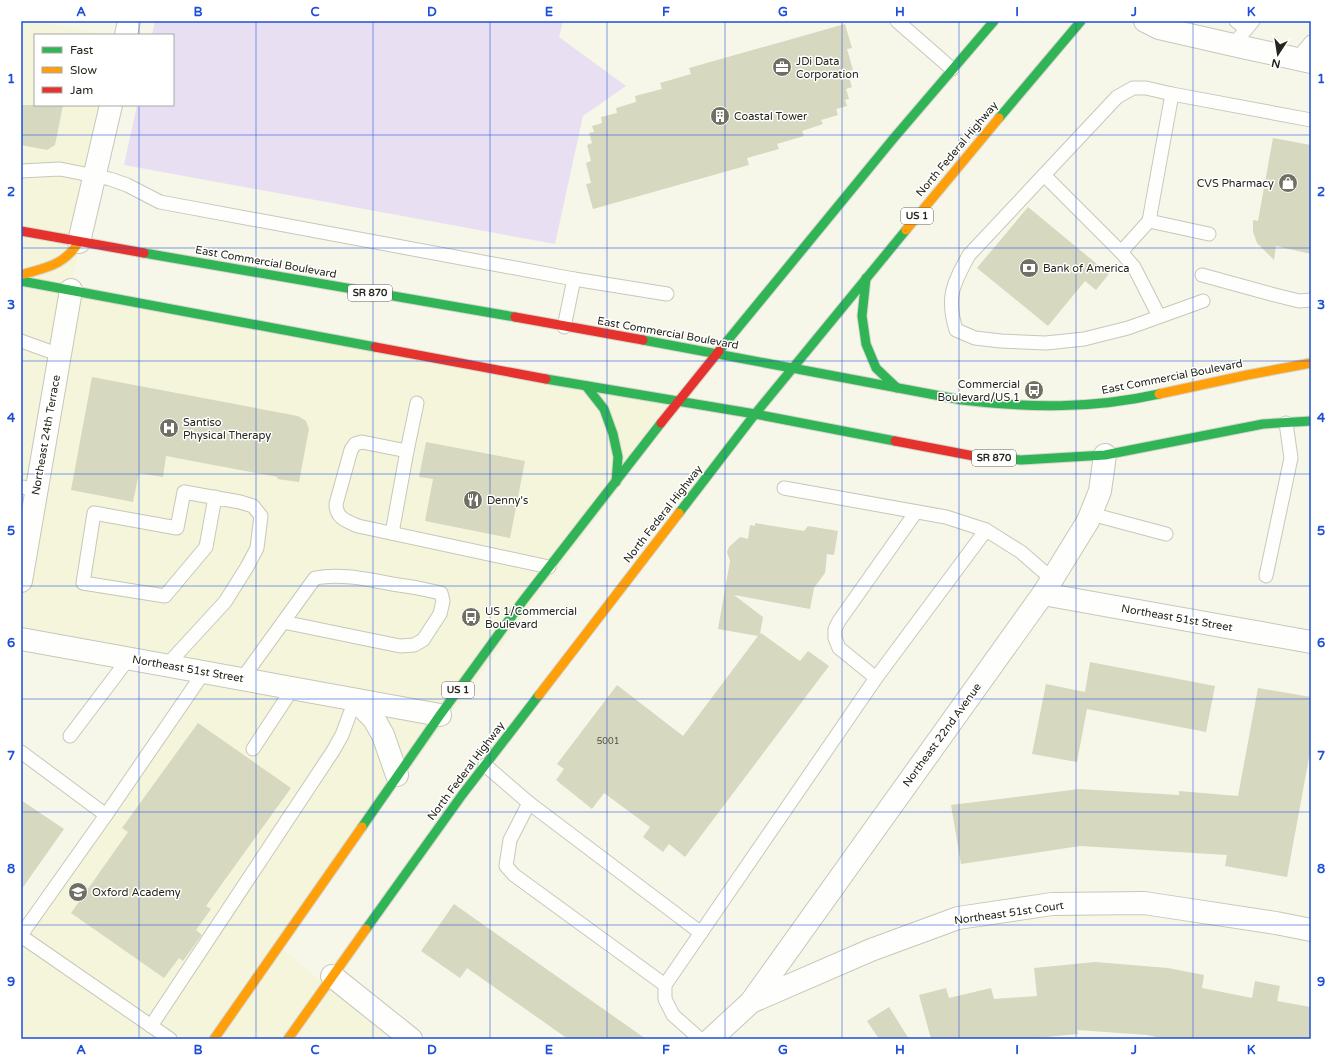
<svg xmlns="http://www.w3.org/2000/svg" width="1332" height="1060" font-family="'Varela Round',sans-serif">
  <style>
    .built { fill: #f4f5db }
    .green { fill: #e8e0f2 }
    .building { fill: #d7d8c0 }
    .lines { fill: none; stroke-linecap: round; stroke-linejoin: round }
    .lane-casing { stroke: #c7c7bb; stroke-width: 15 }
    .street-casing { stroke: #c7c7bb; stroke-width: 24 }
    .fast-casing { stroke: #d5d5ce; stroke-width: 11 }
    .slow-casing { stroke: #d5d5ce; stroke-width: 11 }
    .jam-casing { stroke: #d5d5ce; stroke-width: 11 }
    .lane { stroke: #fefefc; stroke-width: 13 }
    .street { stroke: #fefefc; stroke-width: 22 }
    .fast { stroke: #30b455; stroke-width: 9 }
    .slow { stroke: #ff9f0a; stroke-width: 9 }
    .jam { stroke: #e5322d; stroke-width: 9 }
    .grid { fill: none; stroke: #1d4ed8; stroke-width: 1; stroke-opacity: 0.55 }
    .labels { text-anchor: middle; dominant-baseline: central; stroke-width: 3; stroke-linejoin: round; paint-order: stroke }
    .number-label { font-size: 9px; fill: #525246 }
    .shield { fill: #fff; stroke: #676761; stroke-width: 1 }
    .shield-label { font-size: 10px; font-weight: bold; fill: #26261d }
    .poi-label { font-size: 11px; fill: #26261d; stroke: #fff; text-anchor: start }
    .street-label { font-size: 11px; fill: #26261d; stroke: #fff }
    .neatline { fill: none; stroke: #1d4ed8; stroke-width: 1.5 }
    .grid-label { font-size: 13px; text-anchor: middle; font-weight: bold; fill: #1d4ed8 }
  </style>
  <rect width="100%" height="100%" fill="#f6f7e8"/>
  <polygon class="built" points="21,21 34,21 111,35 35,35 35,105 110,105 70,290 682,402 279,946 391,1039 21,1039 21,935 204,672 21,638 21,560 33,492 21,490"/>
  <polygon class="green" points="155,21 563,21 559,37 626,86 583,116 555,244 124,165 137,105 173,105 173,35 152,35"/>
  <g class="building">
    <polygon points="845,24 852,48 847,49 853,70 847,71 852,87 846,89 849,99 845,100 847,106 836,109 838,115 821,120 823,124 802,131 804,136 777,144 779,149 747,158 749,165 593,209 586,184 591,183 586,163 591,161 587,145 592,143 589,133 594,132 592,126 602,123 601,117 617,113 616,108 636,102 635,96 662,89 660,83 691,74 689,68"/>
    <polygon points="21,105 63,105 55,145 47,150 21,145"/>
    <polygon points="1273,138 1311,145 1311,254 1276,246 1274,260 1257,243 1253,232 1253,220 1258,221"/>
    <polygon points="1028,207 1109,274 1096,290 1085,281 1048,326 977,268"/>
    <polygon points="92,377 298,416 306,421 309,429 299,482 277,479 278,477 166,456 163,477 139,473 133,502 71,490"/>
    <polygon points="426,442 525,461 510,538 425,521 433,479 419,477"/>
    <polygon points="755,523 804,531 808,526 838,531 834,555 827,554 825,573 814,588 810,609 734,595 763,617 760,634 761,633 800,661 808,651 829,666 685,857 669,844 663,852 643,837 650,827 604,793 592,809 556,780 564,769 557,764 617,685 683,736 758,636 718,629 730,561 727,552 729,547 740,537 748,539 750,525 755,526"/>
    <polygon points="1090,662 1215,686 1206,732 1087,709 1077,762 1032,754 1046,684 1085,692"/>
    <polygon points="1258,688 1311,697 1311,747 1287,877 1225,866 1227,855 1080,846 961,864 951,805 1079,789 1179,795 1179,791 1238,796"/>
    <polygon points="198,723 291,788 206,906 211,909 196,930 202,935 201,936 183,961 179,958 164,978 71,913 128,832 122,828"/>
    <polygon points="21,800 64,829 21,890"/>
    <polygon points="454,904 646,1039 568,1039 467,968 460,978 421,951"/>
    <polygon points="1095,962 1168,968 1204,975 1202,988 1252,998 1255,981 1280,986 1277,1001 1311,1007 1311,1039 1165,1039 1147,1035 1077,1030 1078,1034 1025,1039 931,1039 919,995 946,988 949,998 991,988 994,999 1037,996 1034,968"/>
    <polygon points="889,1007 909,1039 879,1039 867,1021"/>
  </g>
  <g class="lines">
    <g class="lane-casing">
      <g id="lane">
        <polyline points="897,21 952,69"/>
        <polyline points="1236,21 1246,29"/>
        <polyline points="1233,45 1253,21"/>
        <polyline points="1297,59 1311,42"/>
        <path d="M1172,94L1146,88H1133L1117,97L969,255C953,284 946,297 956,330L975,338L1001,341L1046,343L1084,339L1128,328L1203,301"/>
        <polyline points="21,171 60,169 110,179 127,185 160,202 574,279"/>
        <polyline points="1044,175 1121,252 1134,267 1159,316"/>
        <polyline points="1209,234 1149,221 1172,94 1311,120"/>
        <polyline points="1121,252 1149,221"/>
        <polyline points="1202,275 1271,294 1299,301 1311,300"/>
        <polyline points="564,327 574,279 667,294"/>
        <polyline points="21,341 60,355"/>
        <path d="M417,403L407,451L362,442L355,444L351,450L336,504C336,518 346,521 358,526L549,567"/>
        <polyline points="21,487 37,489"/>
        <polyline points="784,488 946,517 986,530 1021,552 1052,579"/>
        <polyline points="916,512 839,621 835,629 835,638 839,648 876,678 986,530"/>
        <polyline points="1091,514 1166,534"/>
        <polyline points="392,533 407,451"/>
        <polyline points="1266,576 1291,458 1286,423"/>
        <polyline points="167,665 225,602 247,567 257,548 261,516 253,506 240,502 184,492 177,528 94,513 83,583 165,596 206,547 215,497"/>
        <path d="M242,679L315,578C340,573 367,579 392,584C409,586 425,589 441,593L443,601L440,614L423,640L414,645L400,646L283,622"/>
        <polyline points="70,736 129,658"/>
        <polyline points="253,749 293,688"/>
        <polyline points="21,752 106,815"/>
        <polyline points="485,765 529,803"/>
        <polyline points="21,935 106,815 204,672"/>
        <polyline points="21,936 170,1039"/>
        <polyline points="665,985 514,875 506,866 510,840 529,803 701,933"/>
        <polyline points="151,1026 333,751 342,735 355,700"/>
        <polyline points="700,1039 673,1015 665,999 665,985 876,678"/>
      </g>
    </g>
    <g class="street-casing">
      <g id="street">
        <polyline points="1145,21 1159,28 1242,47 1311,62"/>
        <polyline points="126,35 129,21"/>
        <polyline points="79,242 111,105"/>
        <polyline points="21,581 71,290"/>
        <polyline points="1043,594 1311,642"/>
        <polyline points="21,639 440,715"/>
        <polyline points="355,700 374,719 383,735 397,775"/>
        <polyline points="332,976 411,1039"/>
        <polyline points="751,1002 1043,594 1088,521 1100,491 1105,455"/>
        <polyline points="711,1039 751,1002 871,950 958,918 1052,904 1144,903 1276,923 1311,930"/>
      </g>
    </g>
    <g class="fast-casing">
      <g id="fast">
        <polyline points="999,118 1081,21"/>
        <polyline points="144,253 515,317"/>
        <polyline points="866,278 862,316 866,344 876,368 897,388"/>
        <polyline points="21,281 375,347"/>
        <path d="M643,340L962,400C1030,408 1092,409 1159,394"/>
        <polyline points="719,351 893,139 994,21"/>
        <polyline points="546,379 755,414 895,441"/>
        <polyline points="586,386 604,409 613,434 618,457 616,482"/>
        <polyline points="997,458 1021,460 1105,455 1263,424 1311,421"/>
        <polyline points="679,513 755,414 906,230"/>
        <polyline points="362,827 440,715 522,602 661,423"/>
        <polyline points="366,929 462,795 539,695"/>
      </g>
    </g>
    <g class="slow-casing">
      <g id="slow">
        <polyline points="906,230 999,118"/>
        <path d="M21,275C47,267 63,266 79,242"/>
        <polyline points="1159,394 1247,375 1311,363"/>
        <polyline points="539,695 679,513"/>
        <polyline points="214,1039 362,827"/>
        <polyline points="288,1039 366,929"/>
      </g>
    </g>
    <g class="jam-casing">
      <g id="jam">
        <polyline points="21,231 144,253"/>
        <polyline points="515,317 643,340"/>
        <polyline points="375,347 546,379"/>
        <polyline points="661,423 719,351"/>
        <polyline points="895,441 979,457 997,458"/>
      </g>
    </g>
    <use href="#lane" class="lane"/>
    <use href="#street" class="street"/>
    <use href="#fast" class="fast"/>
    <use href="#slow" class="slow"/>
    <use href="#jam" class="jam"/>
  </g>
  <path class="grid" d="M139,21V35M256,21V1039M373,21V1039M490,21V1039M607,21V1039M725,21V1039M842,21V1039M959,21V1039M1076,21V1039M1193,21V1039M139,105V1039M21,135H1311M21,248H1311M21,361H1311M21,474H1311M21,586H1311M21,699H1311M21,812H1311M21,925H1311"/>
  <defs>
    <g id="office-disc" transform="scale(1)"><circle r="9.5" fill="#6f6f64" stroke="#fff"/><path d="M-6-3h4V-5.5h4V-3h4V5H-6ZM-1-4.5V-3h2v-1.5ZM-6 0V1H6V0Z" fill="#fff"/></g>
    <g id="building-disc" transform="scale(1)"><circle r="9.5" fill="#6f6f64" stroke="#fff"/><path d="M-4-6H4V6H1V3H-1V6H-4ZM-2.5-4.3h1.7v1.8h-1.7ZM.8-4.3h1.7v1.8H.8ZM-2.5-1h1.7V.8h-1.7ZM.8-1h1.7V.8H.8Z" fill="#fff"/></g>
    <g id="shop-disc" transform="scale(1)"><circle r="9.5" fill="#6f6f64" stroke="#fff"/><path d="M-5-2.5h2.3a2.7 3.5 0 0 1 5.4 0H5L5.5 6h-11ZM-1.5-2.5h3a1.5 2.3 0 0 0-3 0Z" fill="#fff"/></g>
    <g id="bank-disc" transform="scale(1)"><circle r="9.5" fill="#6f6f64" stroke="#fff"/><path d="M-6-4H6V4H-6ZM0-2.3a2.3 2.3 0 1 0 0 4.6a2.3 2.3 0 1 0 0-4.6Z" fill="#fff"/></g>
    <g id="bus-disc" transform="scale(1)"><circle r="9.5" fill="#6f6f64" stroke="#fff"/><path d="M-5-6H5V4H4V6H2V4H-2V6H-4V4H-5ZM-3.5-4V0h7V-4ZM-3.5 1.2v1.5H-2V1.2ZM2 1.2v1.5H3.5V1.2Z" fill="#fff"/></g>
    <g id="hospital-disc" transform="scale(1)"><circle r="9.5" fill="#6f6f64" stroke="#fff"/><path d="M-5-5h3v3.5h4V-5h3V5h-3V1.5h-4V5h-3Z" fill="#fff"/></g>
    <g id="restaurant-disc" transform="scale(1)"><circle r="9.5" fill="#6f6f64" stroke="#fff"/><path d="M-5-6h1v4h1v-4h1v4h1v-4h1v5L-1.5 .5V6h-2V.5L-5-1ZM5-6V6H3V1.5H1.5Q1.5-4 5-6Z" fill="#fff"/></g>
    <g id="school-disc" transform="scale(1)"><circle r="9.5" fill="#6f6f64" stroke="#fff"/><path d="M0-5L7-2L0 1L-7-2ZM-4 1L0 2.5L4 1V4Q0 6-4 4Z" fill="#fff"/></g>
  </defs>
  <g fill-rule="evenodd">
    <use href="#office-disc" x="782" y="67"/>
    <use href="#building-disc" x="720" y="116"/>
    <use href="#shop-disc" x="1288" y="183"/>
    <use href="#bank-disc" x="1029" y="268"/>
    <use href="#bus-disc" x="1034" y="390"/>
    <use href="#hospital-disc" x="169" y="428"/>
    <use href="#restaurant-disc" x="473" y="500"/>
    <use href="#bus-disc" x="471" y="617"/>
    <use href="#school-disc" x="78" y="892"/>
  </g>
  <g class="labels">
    <g class="number-label">
      <text x="608" y="741">5001</text>
    </g>
    <g class="shield">
      <rect x="901" y="208" width="32" height="16" rx="3"/>
      <rect x="348" y="285" width="44" height="16" rx="3"/>
      <rect x="972" y="450" width="44" height="16" rx="3"/>
      <rect x="442" y="682" width="32" height="16" rx="3"/>
    </g>
    <g class="shield-label">
      <text x="917" y="216">US 1</text>
      <text x="370" y="293">SR 870</text>
      <text x="994" y="458">SR 870</text>
      <text x="458" y="690">US 1</text>
    </g>
    <g class="poi-label">
      <text x="796" y="61">JDi Data<tspan x="796" dy="13">Corporation</tspan></text>
      <text x="734" y="116">Coastal Tower</text>
      <text x="1274" y="183" text-anchor="end">CVS Pharmacy</text>
      <text x="1043" y="268">Bank of America</text>
      <text x="1020" y="384" text-anchor="end">Commercial<tspan x="1020" dy="13">Boulevard/US 1</tspan></text>
      <text x="183" y="422">Santiso<tspan x="183" dy="13">Physical Therapy</tspan></text>
      <text x="487" y="500">Denny's</text>
      <text x="485" y="611">US 1/Commercial<tspan x="485" dy="13">Boulevard</tspan></text>
      <text x="92" y="892">Oxford Academy</text>
    </g>
    <g class="street-label">
      <text transform="translate(957 149) rotate(-50)">North Federal Highway</text>
      <text transform="translate(266 262) rotate(10)">East Commercial Boulevard</text>
      <text transform="translate(668 333) rotate(10)">East Commercial Boulevard</text>
      <text transform="translate(1172 377) rotate(-11)">East Commercial Boulevard</text>
      <text transform="translate(46 435) rotate(-80)">Northeast 24th Terrace</text>
      <text transform="translate(663 514) rotate(-52)">North Federal Highway</text>
      <text transform="translate(1177 618) rotate(10)">Northeast 51st Street</text>
      <text transform="translate(188 669) rotate(10)">Northeast 51st Street</text>
      <text transform="translate(942 735) rotate(-54)">Northeast 22nd Avenue</text>
      <text transform="translate(466 771) rotate(-53)">North Federal Highway</text>
      <text transform="translate(1009 913) rotate(-8)">Northeast 51st Court</text>
    </g>
  </g>
  <rect width="1332" height="1060" fill="none" stroke="#ffffff" stroke-width="44"/>
  <rect x="34" y="34" width="140" height="72" fill="#ffffff" stroke="#a8a8a5"/>
  <rect x="42" y="47" width="20" height="6" fill="#30b455" stroke="#a8a8a5"/>
  <text x="70" y="54" font-size="12" fill="#26261d">Fast</text>
  <rect x="42" y="67" width="20" height="6" fill="#ff9f0a" stroke="#a8a8a5"/>
  <text x="70" y="74" font-size="12" fill="#26261d">Slow</text>
  <rect x="42" y="87" width="20" height="6" fill="#e5322d" stroke="#a8a8a5"/>
  <text x="70" y="94" font-size="12" fill="#26261d">Jam</text>
  <g transform="translate(1278 54) rotate(192)" stroke="#ffffff" stroke-width="3" paint-order="stroke">
  <path d="M0-3L7 15L0 10L-7 15Z" fill="#26261d"/>
  <text y="-6" font-size="11" font-weight="bold" text-anchor="middle" fill="#26261d">N</text>
  </g>
  <rect x="22" y="22" width="1288" height="1016" class="neatline"/>
  <g class="grid-label">
    <text x="81" y="16">A</text>
    <text x="198" y="16">B</text>
    <text x="315" y="16">C</text>
    <text x="432" y="16">D</text>
    <text x="549" y="16">E</text>
    <text x="666" y="16">F</text>
    <text x="783" y="16">G</text>
    <text x="900" y="16">H</text>
    <text x="1017" y="16">I</text>
    <text x="1134" y="16">J</text>
    <text x="1251" y="16">K</text>
    <text x="11" y="83">1</text>
    <text x="1321" y="83">1</text>
    <text x="11" y="196">2</text>
    <text x="1321" y="196">2</text>
    <text x="11" y="309">3</text>
    <text x="1321" y="309">3</text>
    <text x="11" y="422">4</text>
    <text x="1321" y="422">4</text>
    <text x="11" y="535">5</text>
    <text x="1321" y="535">5</text>
    <text x="11" y="647">6</text>
    <text x="1321" y="647">6</text>
    <text x="11" y="760">7</text>
    <text x="1321" y="760">7</text>
    <text x="11" y="873">8</text>
    <text x="1321" y="873">8</text>
    <text x="11" y="986">9</text>
    <text x="1321" y="986">9</text>
    <text x="81" y="1054">A</text>
    <text x="198" y="1054">B</text>
    <text x="315" y="1054">C</text>
    <text x="432" y="1054">D</text>
    <text x="549" y="1054">E</text>
    <text x="666" y="1054">F</text>
    <text x="783" y="1054">G</text>
    <text x="900" y="1054">H</text>
    <text x="1017" y="1054">I</text>
    <text x="1134" y="1054">J</text>
    <text x="1251" y="1054">K</text>
  </g>
</svg>
